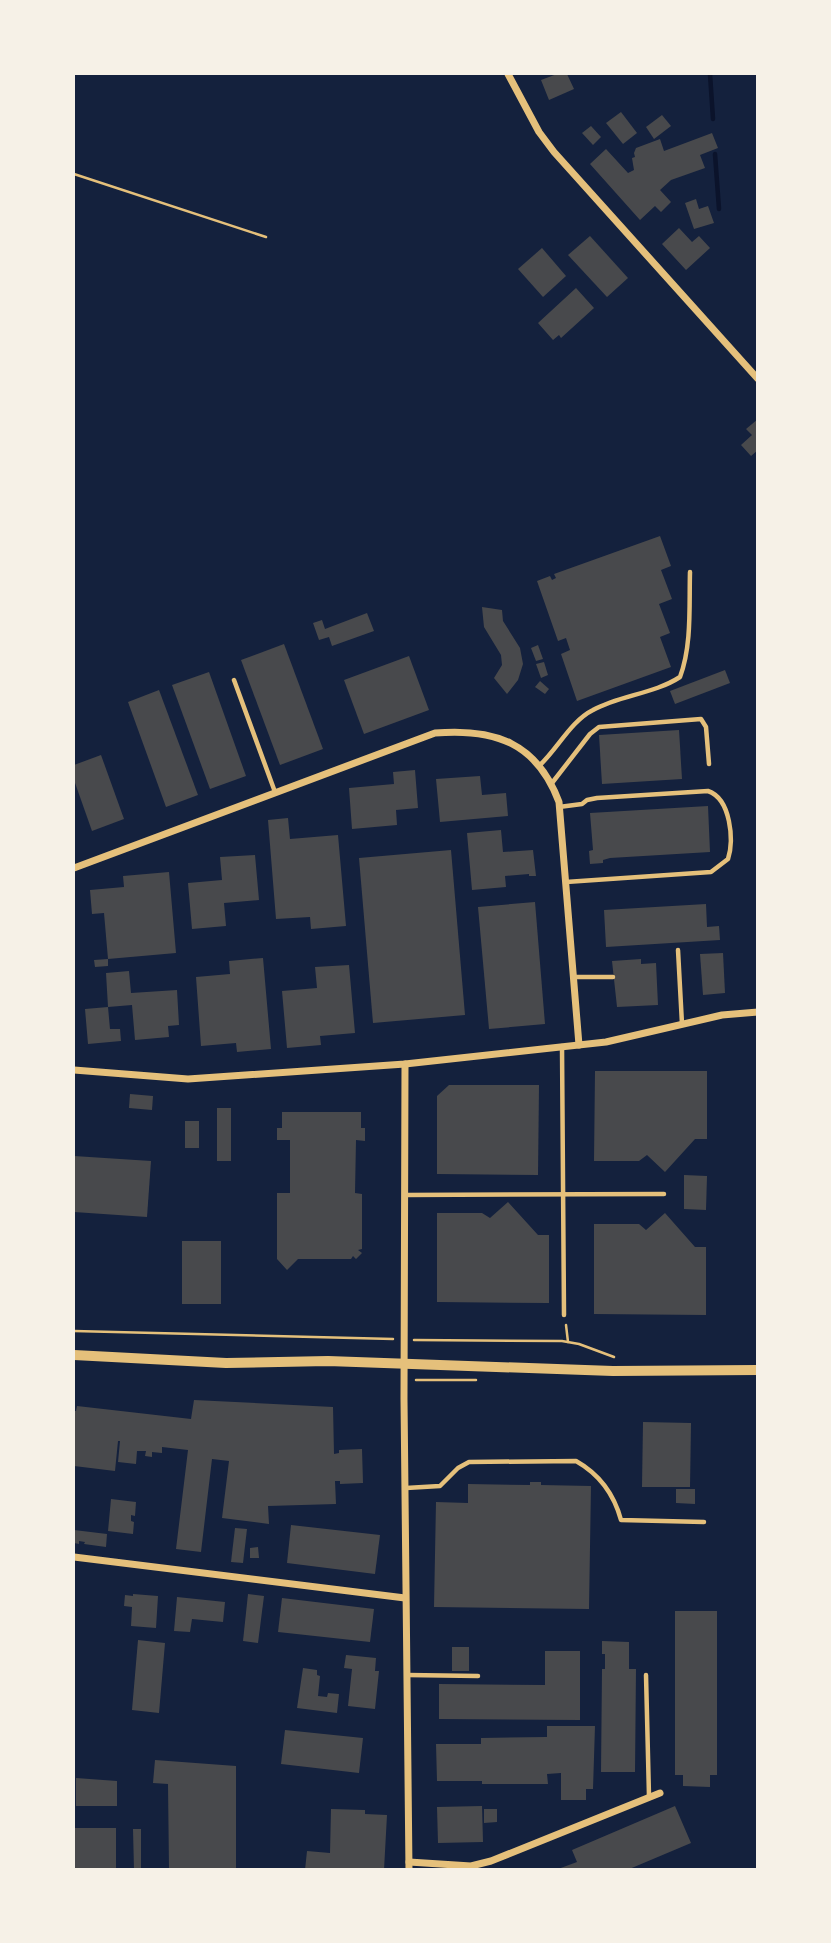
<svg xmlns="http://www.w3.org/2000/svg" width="831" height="1943" font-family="'Fira Sans',sans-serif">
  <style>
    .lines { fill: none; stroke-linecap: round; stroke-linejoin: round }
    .stream { stroke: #0b132b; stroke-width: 4.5 }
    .building { fill: #48494c }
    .path { stroke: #e5c07b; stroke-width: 2.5 }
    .service { stroke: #e5c07b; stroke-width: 4.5 }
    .minor { stroke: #e5c07b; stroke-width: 7 }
    .secondary { stroke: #e5c07b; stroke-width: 10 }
  </style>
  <rect width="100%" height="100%" fill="#14213d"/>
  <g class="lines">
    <g class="stream">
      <polyline points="710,74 713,119"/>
      <polyline points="715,154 719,209"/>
    </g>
  </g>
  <g class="building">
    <polygon points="557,74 567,74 574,89 549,100 541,80"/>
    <polygon points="621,112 637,133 623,144 606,123"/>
    <polygon points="662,115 671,126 654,139 646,127"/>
    <polygon points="591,126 601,137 593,145 582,133"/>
    <polygon points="712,133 718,148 700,155 705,168 671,180 660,190 671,202 661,212 655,206 640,220 590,164 606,149 628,173 634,170 632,158 635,157 634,153 636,148 660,139 664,151"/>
    <polygon points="696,199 699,209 708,206 714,223 694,229 685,203"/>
    <polygon points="679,228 692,242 699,236 710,248 686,270 662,244"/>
    <polygon points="590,236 628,278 607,297 568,255"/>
    <polygon points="542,248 566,276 543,297 518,269"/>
    <polygon points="576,288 594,308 561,338 559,335 553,340 538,323"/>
    <polygon points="758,419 758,450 751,456 741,445 752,435 746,429"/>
    <polygon points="660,536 671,566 661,570 672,599 659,604 670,633 660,637 671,667 577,701 561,654 570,650 566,638 558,641 537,581 550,576 552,580 556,578 554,574"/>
    <polygon points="482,607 502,610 503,621 520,648 523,664 518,680 507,694 494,678 502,665 501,655 484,627"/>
    <polygon points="367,613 374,631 332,646 329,637 319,640 313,623 322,620 325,629"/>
    <polygon points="284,644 323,749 280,765 241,660"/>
    <polygon points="538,645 543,659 536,661 531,648"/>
    <polygon points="409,656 429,710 364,734 344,680"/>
    <polygon points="544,662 548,675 541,678 536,664"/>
    <polygon points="725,670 730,683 675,704 670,691"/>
    <polygon points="209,672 246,776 210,789 172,685"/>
    <polygon points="540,681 549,689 545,694 535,687"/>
    <polygon points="159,690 198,795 166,807 128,702"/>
    <polygon points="679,730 682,779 602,784 599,735"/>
    <polygon points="101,755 124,819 92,831 74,780 74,765"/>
    <polygon points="415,770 418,808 396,810 397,825 352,829 349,788 394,784 393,772"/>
    <polygon points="480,776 482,795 506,793 508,816 440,822 436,779"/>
    <polygon points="708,806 710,852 610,858 603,860 603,863 590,864 589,851 593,850 590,813"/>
    <polygon points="288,818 290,839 338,835 346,926 311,929 310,917 276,919 268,820"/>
    <polygon points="501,830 503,852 533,850 536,876 529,876 529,874 505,876 506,887 472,890 467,833"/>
    <polygon points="451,850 465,1015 373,1023 359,858"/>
    <polygon points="255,855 259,900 224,903 226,926 192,929 188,883 222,880 220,857"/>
    <polygon points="169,872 176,953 108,959 104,913 92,914 90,890 124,887 123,876"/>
    <polygon points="535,902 545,1024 489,1029 478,907"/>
    <polygon points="706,904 707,927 719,926 720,940 606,947 604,910"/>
    <polygon points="723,953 725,993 703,995 700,954"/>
    <polygon points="263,958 271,1049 237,1052 236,1043 201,1046 196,977 230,974 229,961"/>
    <polygon points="108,959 108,966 95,967 94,960"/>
    <polygon points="641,959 641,964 656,963 658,1005 617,1007 612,961"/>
    <polygon points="349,965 355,1033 320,1036 321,1045 287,1048 282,991 317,988 315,967"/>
    <polygon points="129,971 131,993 177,990 179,1025 168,1026 169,1037 135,1040 132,1005 108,1007 106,973"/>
    <polygon points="108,1007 110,1029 120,1029 121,1041 88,1044 85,1009"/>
    <polygon points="595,1071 707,1071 707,1139 695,1139 665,1172 647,1155 639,1161 594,1161"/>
    <polygon points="449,1085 539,1085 538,1175 437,1174 437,1096"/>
    <polygon points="130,1094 153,1096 152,1110 129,1108"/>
    <rect x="217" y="1108" width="14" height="53"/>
    <polygon points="282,1112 361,1112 361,1128 365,1128 365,1141 356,1140 355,1193 362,1194 362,1249 358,1250 362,1253 356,1259 353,1256 351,1259 298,1259 287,1270 277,1259 277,1193 290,1193 290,1140 277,1140 277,1128 282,1128"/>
    <rect x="185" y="1121" width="14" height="27"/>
    <polygon points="74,1156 151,1161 147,1217 74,1212"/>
    <polygon points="684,1175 707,1176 706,1210 684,1209"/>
    <polygon points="508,1202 538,1235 549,1235 549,1303 437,1302 437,1213 482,1213 490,1218"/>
    <polygon points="665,1213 695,1247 706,1247 706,1315 594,1314 594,1224 639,1224 646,1230"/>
    <rect x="182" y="1241" width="39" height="63"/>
    <polygon points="194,1400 333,1407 334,1454 339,1453 339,1450 362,1449 363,1483 340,1484 340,1481 335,1481 336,1504 268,1506 269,1524 222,1518 229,1461 212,1459 201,1552 176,1549 188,1450 162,1447 162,1453 152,1452 152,1457 145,1456 146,1451 137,1451 136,1464 118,1462 120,1441 118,1441 115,1471 74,1466 74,1411 76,1411 77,1406 191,1419"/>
    <polygon points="643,1422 691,1423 690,1487 642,1487"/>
    <polygon points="530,1482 541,1482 541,1485 591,1486 589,1609 434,1607 436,1502 468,1503 468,1484 530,1485"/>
    <polygon points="676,1489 695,1489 695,1504 676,1503"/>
    <polygon points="111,1499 136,1502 135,1516 131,1515 131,1521 134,1522 133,1534 108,1531"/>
    <polygon points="291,1525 380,1535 375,1574 287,1563"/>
    <polygon points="235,1528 247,1529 243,1563 231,1562"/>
    <polygon points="74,1530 107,1534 106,1547 84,1544 85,1542 79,1541 79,1544 74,1543"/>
    <polygon points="258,1547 259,1558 250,1558 250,1548"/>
    <polygon points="133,1594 158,1596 156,1628 131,1626 132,1607 124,1606 125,1595 133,1596"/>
    <polygon points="248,1594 264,1596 258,1643 243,1641"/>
    <polygon points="177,1597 225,1602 223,1622 192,1619 190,1632 174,1631"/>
    <polygon points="282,1598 374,1609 370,1642 278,1632"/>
    <polygon points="675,1611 717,1611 717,1775 710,1775 710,1787 683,1786 683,1775 675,1775"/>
    <polygon points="138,1640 165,1643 159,1713 132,1710"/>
    <polygon points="602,1641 629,1642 629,1669 636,1669 635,1772 601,1772 602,1669 605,1669 605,1654 602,1654"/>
    <rect x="452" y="1647" width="17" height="24"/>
    <polygon points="545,1651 580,1651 580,1720 439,1719 439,1684 545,1685"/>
    <polygon points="346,1655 376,1658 375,1671 379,1671 375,1709 348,1706 352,1669 344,1668"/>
    <polygon points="303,1668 317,1670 317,1675 320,1676 318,1696 327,1697 328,1693 339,1694 337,1713 297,1708"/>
    <polygon points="547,1726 595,1726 593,1789 586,1789 586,1800 561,1800 561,1773 547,1774 548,1784 482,1784 482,1781 437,1781 436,1744 481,1744 481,1738 547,1737"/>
    <polygon points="285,1730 363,1738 359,1773 281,1764"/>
    <polygon points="155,1760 236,1766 236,1870 169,1870 168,1784 153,1783"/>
    <polygon points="76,1778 117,1781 117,1806 76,1806"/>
    <polygon points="482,1806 483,1842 438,1843 437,1807"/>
    <polygon points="675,1806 691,1843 627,1870 558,1869 577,1862 572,1850"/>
    <polygon points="331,1809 365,1810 365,1814 387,1815 384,1870 305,1870 307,1851 330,1853"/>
    <polygon points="484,1809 497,1809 497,1822 484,1823"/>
    <rect x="74" y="1828" width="42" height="42"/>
    <polygon points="133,1829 141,1829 141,1870 134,1870"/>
  </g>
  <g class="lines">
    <g class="path">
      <polyline points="74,174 266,237"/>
      <polyline points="566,1325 568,1342"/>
      <polyline points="74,1331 393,1339"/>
      <polyline points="414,1340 562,1341 579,1344 614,1357"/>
      <polyline points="416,1380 476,1380"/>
    </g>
    <g class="service">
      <polyline points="234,680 275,792"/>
      <path d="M540,765C558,748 571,721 593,710C620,695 654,694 680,677C692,645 689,606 690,572"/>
      <polyline points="552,783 590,734 599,727 701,719 706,727 709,764"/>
      <path d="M559,807L582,804L587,800L597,798L708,791C731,799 734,840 728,859L711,872L566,882"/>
      <polyline points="678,950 682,1024"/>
      <polyline points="573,977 613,977"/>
      <polyline points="562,1046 564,1315"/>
      <polyline points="405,1195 664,1194"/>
      <path d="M406,1488L440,1486L458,1468L469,1462L576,1461C599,1474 614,1494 621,1520L704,1522"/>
      <polyline points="407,1675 478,1676"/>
      <polyline points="646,1675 649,1796"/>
    </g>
    <g class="minor">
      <polyline points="508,74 539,132 554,152 758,379"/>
      <path d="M74,868L435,733C495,728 537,743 559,802L579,1045"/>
      <polyline points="405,1064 404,1399 409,1870"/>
      <polyline points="74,1070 188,1079 405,1064 606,1042 722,1015 758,1012"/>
      <polyline points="74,1557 405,1598"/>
      <polyline points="409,1862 471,1866 491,1861 660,1793"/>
    </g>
    <polyline class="secondary" points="74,1355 226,1363 328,1361 613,1371 758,1370"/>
  </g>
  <rect width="831" height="1943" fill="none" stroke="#f6f1e7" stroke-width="150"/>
</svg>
